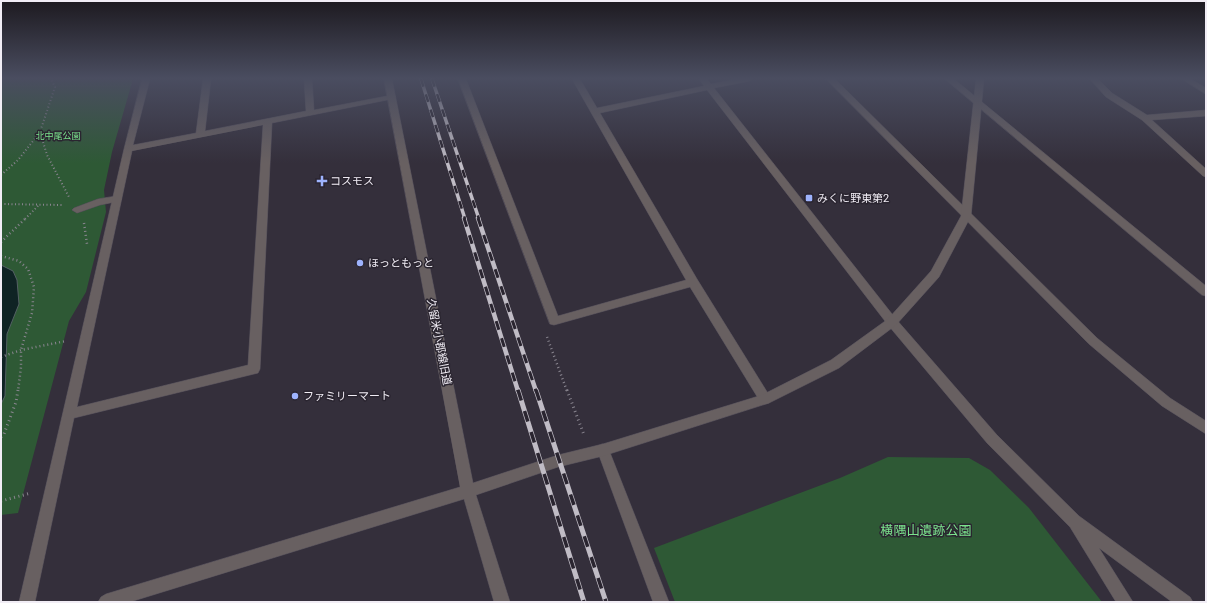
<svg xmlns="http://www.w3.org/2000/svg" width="1207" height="603" font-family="Roboto,'Noto Sans JP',sans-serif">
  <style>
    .green { fill: #2e5935 }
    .water { fill: #0f2324; stroke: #536063 }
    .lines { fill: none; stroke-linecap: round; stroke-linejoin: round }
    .service-casing { stroke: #524d59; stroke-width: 1 }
    .minor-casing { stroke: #524d59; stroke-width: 1 }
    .tertiary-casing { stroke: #524d59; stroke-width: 1 }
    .path-far2 { stroke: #89858f; stroke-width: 2; stroke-dasharray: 1 2.5; stroke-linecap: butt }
    .path-far1 { stroke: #89858f; stroke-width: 2.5; stroke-dasharray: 1 3; stroke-linecap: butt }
    .path { stroke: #89858f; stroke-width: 3; stroke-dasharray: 1 3.5; stroke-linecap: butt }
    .service { fill: #686061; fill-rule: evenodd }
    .minor { fill: #686061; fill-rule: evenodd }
    .tertiary { fill: #686061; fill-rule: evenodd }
    .rail-far2-casing { stroke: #c0bcc5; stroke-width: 3.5 }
    .rail-far1-casing { stroke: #c0bcc5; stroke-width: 4.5 }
    .rail-casing { stroke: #c0bcc5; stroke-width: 5 }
    .rail-far2 { stroke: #2a2530; stroke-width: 2.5; stroke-dasharray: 8; stroke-linecap: butt }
    .rail-far1 { stroke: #2a2530; stroke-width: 3; stroke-dasharray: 9; stroke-linecap: butt }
    .rail { stroke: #2a2530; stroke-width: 3.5; stroke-dasharray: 11; stroke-linecap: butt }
    .poi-dot { fill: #9eb3fd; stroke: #2a2530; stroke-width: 1.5 }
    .labels { text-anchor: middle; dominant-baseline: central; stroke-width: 3; stroke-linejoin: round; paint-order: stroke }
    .far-park-label { font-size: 9px; fill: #7be48d; stroke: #2a2530 }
    .poi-label { font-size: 11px; fill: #f1edf5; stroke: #2a2530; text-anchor: start }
    .street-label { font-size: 11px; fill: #f1edf5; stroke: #2a2530 }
    .near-park-label { font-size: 13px; fill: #7be48d; stroke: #2a2530 }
  </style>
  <rect width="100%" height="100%" fill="#342f3b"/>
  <g class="green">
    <polygon points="1,79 133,79 112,152 104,190 106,212 86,292 69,321 18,513 1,515"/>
    <polygon points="888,457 969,458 990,470 1029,508 1102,602 675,602 654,548 840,478"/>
  </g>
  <polygon class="water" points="1,265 13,271 17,280 19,304 7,334 5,396 1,404"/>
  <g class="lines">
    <g class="service-casing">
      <g id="service">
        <polygon points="1182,79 1191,79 1206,88 1206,94"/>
        <polygon points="117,196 120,197 122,199 120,201 100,205 77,213 72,210 74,208 98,199"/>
      </g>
    </g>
    <g class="minor-casing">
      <g id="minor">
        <path d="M142,79H150L133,145L196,133L203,79H211L205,131L306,111L304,79H312L314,110L392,95L396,97L392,99L272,123L260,369L258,373L74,418L35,602H19L124,149ZM263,125L248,365L77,407L132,151Z"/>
        <polygon points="458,79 466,79 558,316 686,280 572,79 580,79 597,108 704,86 699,79 707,79 711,84 736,79 751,79 750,81 714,88 896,319 997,435 1079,516 1190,597 1193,602 1172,602 1099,548 1133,602 1116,602 1070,527 987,443 888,325 707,90 600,113 697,279 769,395 771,399 769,403 765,404 761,403 690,287 554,325 550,324"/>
        <polygon points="826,79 835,79 1097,338 1170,398 1206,421 1206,434 1162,406 1089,344"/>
        <polygon points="945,79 954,79 1206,286 1206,296 1202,295"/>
        <polygon points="1090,79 1098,79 1112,93 1147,115 1206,110 1206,116 1152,120 1206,169 1206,177 1203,176 1142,120 1106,97"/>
        <polygon points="603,444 608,446 609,450 669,602 653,602 597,450 598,446"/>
      </g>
    </g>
    <g class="tertiary-casing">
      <polygon id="tertiary" points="384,79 392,79 473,483 558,455 603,444 762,395 831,360 888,319 931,271 961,216 976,79 984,79 971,216 939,277 896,325 839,368 769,403 603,456 558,467 476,495 510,602 494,602 464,499 130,602 98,602 101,597 106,594 460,487"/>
    </g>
    <g class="path-far2">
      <polyline points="40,132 47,155 69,197"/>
      <polyline points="1,175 18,160 40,132 55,87 51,79"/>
      <polyline points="1,204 62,205"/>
      <polyline points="25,219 39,205"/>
    </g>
    <g class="path-far1">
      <polyline points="84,223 87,244"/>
      <polyline points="1,242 26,218"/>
      <polyline points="1,256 19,261 28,269 34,287 32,313 21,350 21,367 18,391"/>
      <polyline points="547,337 567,391"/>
      <polyline points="1,357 21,350 66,341"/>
    </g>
    <g class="path">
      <polyline points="567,390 584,435"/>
      <polyline points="1,437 4,434 16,402 18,390"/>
      <polyline points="1,501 31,493"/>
    </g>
    <use href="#service" class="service"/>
    <use href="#minor" class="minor"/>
    <use href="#tertiary" class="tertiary"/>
    <g class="rail-far2-casing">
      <g id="rail-far2">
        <polyline points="421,79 465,219"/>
        <polyline points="432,79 479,219"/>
      </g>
    </g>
    <g class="rail-far1-casing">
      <g id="rail-far1">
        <polyline points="464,218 518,391"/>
        <polyline points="478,218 536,391"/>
      </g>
    </g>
    <g class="rail-casing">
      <g id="rail">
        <polyline points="518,390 584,602"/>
        <polyline points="536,390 606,602"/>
      </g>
    </g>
    <use href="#rail-far2" class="rail-far2"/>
    <use href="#rail-far1" class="rail-far1"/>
    <use href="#rail" class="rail"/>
  </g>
  <linearGradient id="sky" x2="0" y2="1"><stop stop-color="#1d1a20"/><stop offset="0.48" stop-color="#4a4d60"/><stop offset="1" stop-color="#4a4d60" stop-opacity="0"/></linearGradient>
  <rect width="1207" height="163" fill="url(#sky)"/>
  <g class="poi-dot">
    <path d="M320 175h4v4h4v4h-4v4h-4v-4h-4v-4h4z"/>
    <rect x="805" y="194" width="8" height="8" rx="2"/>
    <circle cx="360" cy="263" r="4"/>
    <circle cx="295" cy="396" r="4"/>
  </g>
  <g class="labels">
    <g class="far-park-label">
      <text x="58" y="136">北中尾公園</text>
    </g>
    <g class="poi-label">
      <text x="330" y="181">コスモス</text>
      <text x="817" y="198">みくに野東第2</text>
      <text x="368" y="263">ほっともっと</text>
      <text x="303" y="396">ファミリーマート</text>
    </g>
    <g class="street-label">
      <text transform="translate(439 342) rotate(79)">久留米小郡線旧道</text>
    </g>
    <g class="near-park-label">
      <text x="926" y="530">横隅山遺跡公園</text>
    </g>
  </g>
  <rect width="1207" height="603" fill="none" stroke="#f1edf5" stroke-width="4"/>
</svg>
